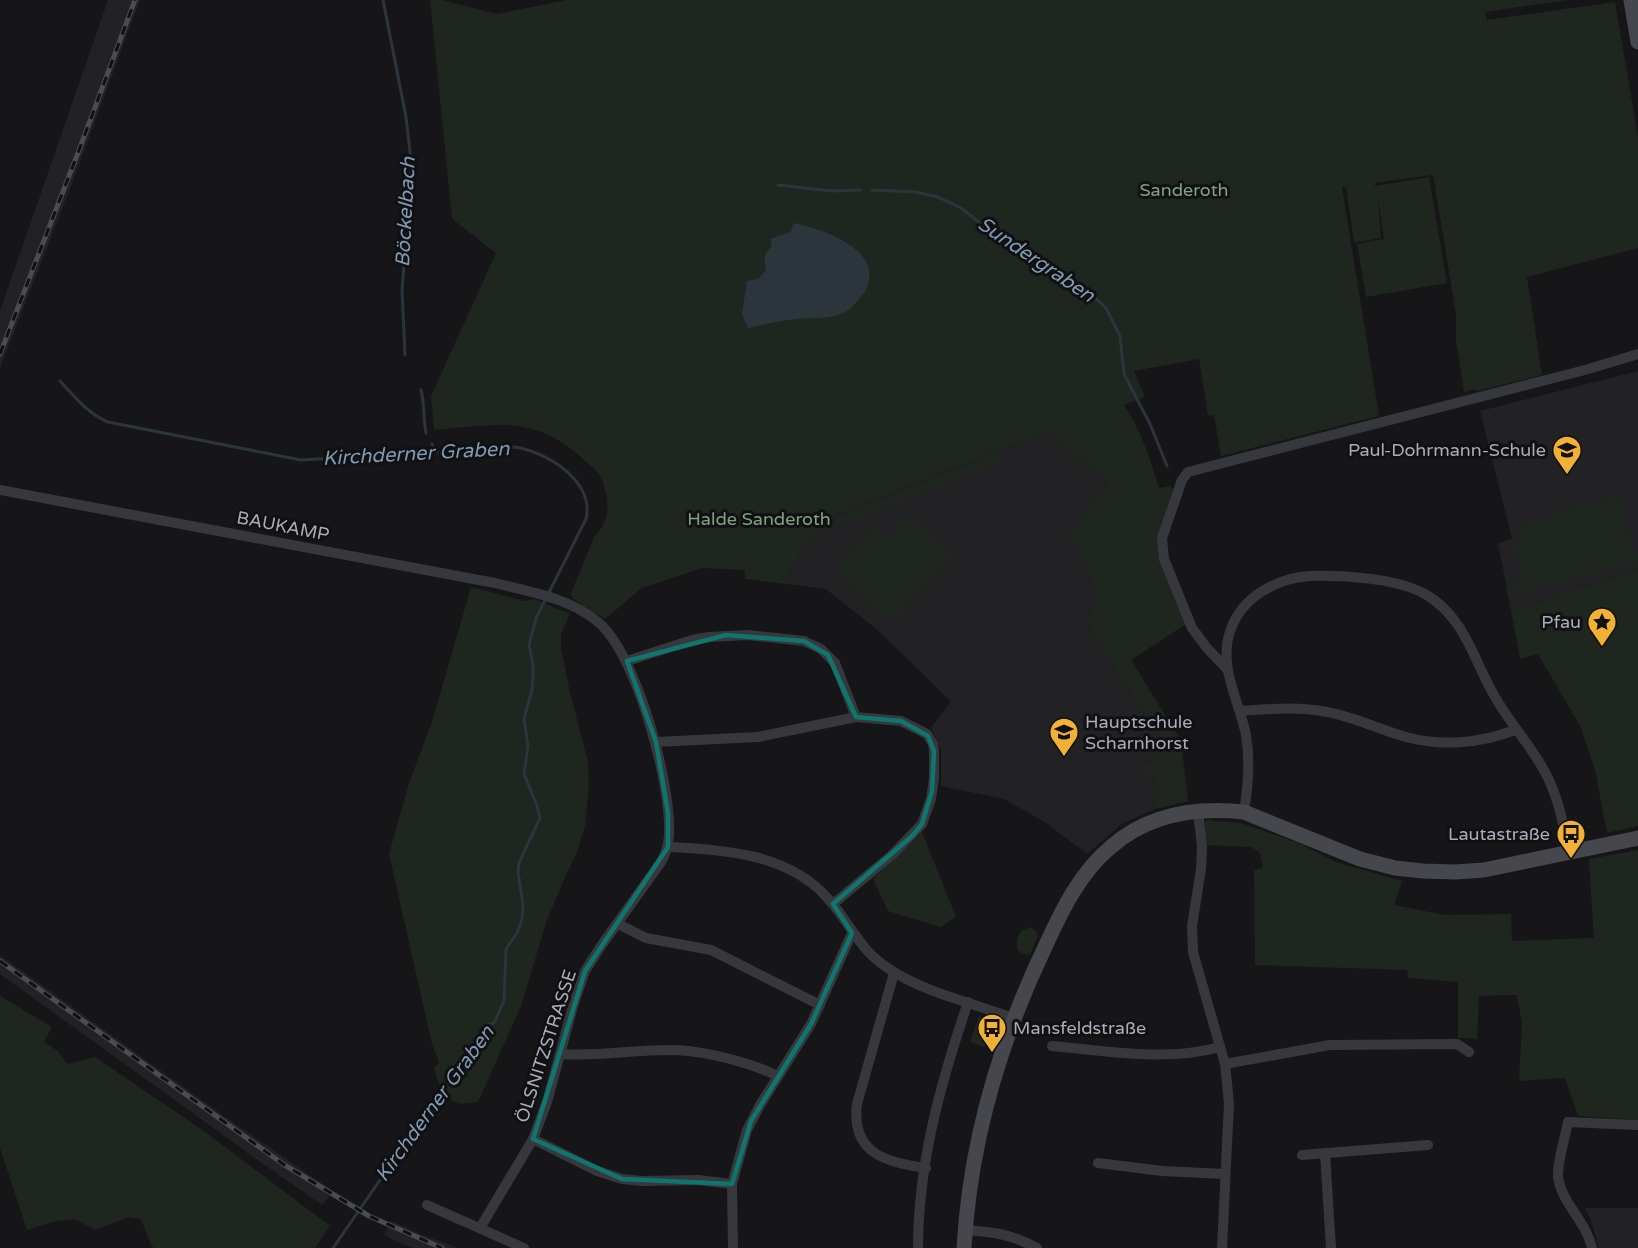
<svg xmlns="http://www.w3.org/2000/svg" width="1638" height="1248" font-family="'Varela Round',sans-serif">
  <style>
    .built { fill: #222225 }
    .green { fill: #1e261f }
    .water { fill: #2c353c }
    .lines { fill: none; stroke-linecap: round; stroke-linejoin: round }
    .stream { stroke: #2c353c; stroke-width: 3 }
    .street { stroke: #37383d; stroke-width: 10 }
    .secondary { stroke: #45474d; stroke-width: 15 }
    .rail-casing { stroke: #4a4c52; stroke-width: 5 }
    .rail { stroke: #111113; stroke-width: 3; stroke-dasharray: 9; stroke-linecap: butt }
    .marked { fill: none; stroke: #0f766e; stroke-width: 4.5; stroke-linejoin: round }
    .labels { text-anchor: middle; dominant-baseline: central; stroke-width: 6; stroke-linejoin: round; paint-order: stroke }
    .park-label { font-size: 18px; fill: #7fa381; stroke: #111113 }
    .poi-label { font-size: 18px; fill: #a8adb8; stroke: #111113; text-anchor: end }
    .street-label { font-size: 18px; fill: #a8adb8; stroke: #111113 }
    .water-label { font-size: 20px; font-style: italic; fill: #7f9bb3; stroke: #111113 }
  </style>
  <rect width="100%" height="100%" fill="#161618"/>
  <g class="built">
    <polygon points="108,0 140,0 73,181 0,368 0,311"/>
    <polygon points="1638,371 1638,568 1511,611 1498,543 1512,539 1480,411"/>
    <polygon points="1046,432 1109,484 1068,532 1097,592 1087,623 1121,680 1161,737 1162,743 1158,756 1140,767 1153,773 1157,795 1151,798 1156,809 1123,823 1087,854 1046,823 1004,799 941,786 941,751 931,727 951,702 880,632 826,589 786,584 790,572 802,550 829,518"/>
    <polygon points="0,955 224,1116 334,1192 322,1205 266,1166 0,974"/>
    <polygon points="1585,1208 1638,1208 1638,1248 1599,1248 1590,1218"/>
    <polygon points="391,1221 425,1236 458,1248 413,1248 402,1244 384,1235"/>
  </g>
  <g class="green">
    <path d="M430,0H442L497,14L567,0H1568L1485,12L1487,20L1615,2L1638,137V248L1527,277L1542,375L1481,390L1475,391V389L1464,392L1456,341V314L1433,175L1375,183V186L1429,177L1447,283L1366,297L1357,244L1384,239L1378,199L1381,238L1354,243L1346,187H1342L1379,416L1221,456L1214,415L1208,416L1199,359L1134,371L1145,397L1124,405C1141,430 1150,458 1159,488L1170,486L1174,491L1159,537L1186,624L1131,660L1181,741L1188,801L1156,809L1151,798L1157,795L1153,773L1145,777L1140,767C1153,760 1165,753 1161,737L1121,680L1087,623L1097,592L1068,532L1109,484L1046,432L829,518L802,550L790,572L786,584L745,579V570L702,568L642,588L605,619L573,599L571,593L595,535C608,523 609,510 606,494C601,471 597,472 581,457C534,414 492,425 434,430L431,396L496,253L452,219Z"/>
    <polygon points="1002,451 1005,460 838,527 834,518"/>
    <polygon points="1619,496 1633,553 1638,552 1638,563 1511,594 1509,585 1523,581 1512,539 1521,537 1518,526 1551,517 1550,513"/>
    <polygon points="908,514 953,554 892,623 833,570 873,526 886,538"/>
    <polygon points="1638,568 1638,826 1607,833 1595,770 1580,726 1538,654 1520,659 1511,611"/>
    <polygon points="471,587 524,601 533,599 570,614 561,634 561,648 569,688 588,762 589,786 585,826 576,855 566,875 547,920 521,1006 478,1102 460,1104 443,1097 434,1068 439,1062 432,1044 389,854 409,783 432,722"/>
    <polygon points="1205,820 1241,823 1299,843 1336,862 1402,881 1394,905 1445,915 1511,914 1512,941 1594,938 1589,859 1638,850 1638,1120 1578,1116 1565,1078 1519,1081 1522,1024 1517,995 1479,996 1477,1039 1458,1038 1458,982 1408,978 1407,970 1255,965 1254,871 1263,867 1260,853 1252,847 1205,845"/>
    <polygon points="922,832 956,917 940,927 888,911 873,879"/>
    <polygon points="1030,927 1036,931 1038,936 1030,954 1022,954 1017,949 1017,939 1021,931"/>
    <polygon points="0,996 52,1027 44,1042 58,1051 67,1064 95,1057 201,1129 330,1226 315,1248 154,1248 151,1245 141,1219 129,1217 95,1230 75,1219 56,1221 27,1230 0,1148"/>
    <polygon points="979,1016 994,1021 985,1047 970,1042"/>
  </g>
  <path class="water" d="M794,223C822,229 887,250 865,291C860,298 854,306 847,311C832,320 813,317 797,319C781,320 764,325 748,328L742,313L747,281L758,279L766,270C763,259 764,254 772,246L770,239L790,232Z"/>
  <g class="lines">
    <g class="stream">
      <polyline points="383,0 406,117 410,152 410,188 402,290 405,355"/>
      <polyline points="778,185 832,191 861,190"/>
      <polyline points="872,190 916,192 938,197 961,208 1013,249 1091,294 1106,308 1120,336 1124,374 1150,424 1167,466"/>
      <path d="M60,381C75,397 88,414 108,422L301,460L514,447C546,451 595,481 586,519L536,618L529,645L533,665V678L532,690L524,719L528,746L524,774L537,806L540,818L519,863L518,872L523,905L522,919L517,933L506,949L504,1001L494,1023L489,1024L482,1032L475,1053L451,1077L333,1248"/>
      <path d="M421,390C425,405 423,419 426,433"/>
      <polyline points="432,444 437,452"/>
    </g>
    <g class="street">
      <path d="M0,490L495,583C530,592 570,598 598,622C637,654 672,786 669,836C668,846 666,854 661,862L601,946L585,971L573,1006L547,1102L533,1139L480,1228"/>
      <polyline points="627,661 692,640 709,637 747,635 804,641 821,649 835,663 856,717"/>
      <polyline points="1227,669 1207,648 1192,628 1164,559 1162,538 1182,480 1188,472 1585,370 1638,354"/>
      <path d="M1240,711C1269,709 1298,706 1327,712C1355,717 1380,730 1406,737C1442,747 1481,743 1515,730"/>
      <polyline points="656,742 758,737 856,717 901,721 927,734 933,744 934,751 934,778 931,799 922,824 892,855 833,904"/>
      <polyline points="1198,811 1202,847 1201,869 1192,926 1193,952 1225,1064 1229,1103 1222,1248"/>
      <path d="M1244,812C1248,788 1250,759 1246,735C1239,700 1217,665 1231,629C1242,597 1277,578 1310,576C1343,575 1396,578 1425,594C1467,618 1474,664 1498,702C1513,727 1536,752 1548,778C1559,801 1564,827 1569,852"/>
      <path d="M668,847C725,850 791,853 831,902C854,929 860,952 894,972C927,993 976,1004 1013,1018"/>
      <polyline points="618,924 646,938 711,950 820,1005"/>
      <path d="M894,973L857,1104C851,1154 886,1162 926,1168"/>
      <path d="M1052,1046C1107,1051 1166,1062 1220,1047"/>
      <path d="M560,1054C599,1057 637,1049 676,1050C710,1052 748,1062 778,1076"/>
      <polyline points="1225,1064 1330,1045 1457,1044 1469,1052"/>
      <polyline points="533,1139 597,1171 622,1179 642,1181 698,1180 732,1184"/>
      <polyline points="1325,1153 1331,1248"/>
      <polyline points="1302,1155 1428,1145"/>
      <polyline points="1098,1163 1162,1171 1225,1174"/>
      <polyline points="427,1205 524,1248"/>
      <path d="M965,1230C994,1232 1011,1234 1037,1248"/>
      <polyline points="733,1248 732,1184 747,1130 760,1105 811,1024 852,933"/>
      <path d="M918,1248C918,1163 941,1082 968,1002"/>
      <path d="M1592,1248C1586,1221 1562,1204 1558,1177C1557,1163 1565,1138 1568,1122L1638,1125"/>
    </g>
    <g class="secondary">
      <polyline points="1631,0 1638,42"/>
      <path d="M964,1248C970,1142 999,1043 1045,947C1062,910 1080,872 1112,846C1149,814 1197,807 1244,812L1360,859L1395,868L1423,871L1455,872L1484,870L1638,838"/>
    </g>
    <g class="rail-casing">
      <g id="rail">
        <polyline points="0,354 81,145 135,0"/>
        <polyline points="0,961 283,1164 369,1216 442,1248"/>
      </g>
    </g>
    <use href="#rail" class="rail"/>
  </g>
  <path class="marked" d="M726,635L804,641L828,655L856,717L901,721L928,736L934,751L932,791L922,824L912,836L833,904L852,933L811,1024L751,1121L732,1184L622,1179L533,1139L585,971L668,847V813L656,742L627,661Z"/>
  <defs>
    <g id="school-pin" transform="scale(1.5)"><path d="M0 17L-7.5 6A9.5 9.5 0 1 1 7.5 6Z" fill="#f2b134" stroke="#111113"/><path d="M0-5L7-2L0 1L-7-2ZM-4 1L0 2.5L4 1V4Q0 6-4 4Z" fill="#111"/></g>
    <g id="sight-pin" transform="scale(1.5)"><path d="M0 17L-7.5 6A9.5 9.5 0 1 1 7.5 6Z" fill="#f2b134" stroke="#111113"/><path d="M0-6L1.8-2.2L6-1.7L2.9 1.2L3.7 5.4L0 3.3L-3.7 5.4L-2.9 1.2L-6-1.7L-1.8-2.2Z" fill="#111"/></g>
    <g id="bus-pin" transform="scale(1.5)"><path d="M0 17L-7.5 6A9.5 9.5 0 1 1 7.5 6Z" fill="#f2b134" stroke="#111113"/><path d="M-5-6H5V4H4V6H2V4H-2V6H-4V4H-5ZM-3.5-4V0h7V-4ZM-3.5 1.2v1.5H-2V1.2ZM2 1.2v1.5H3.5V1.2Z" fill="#111"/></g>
  </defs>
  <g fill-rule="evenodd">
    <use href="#school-pin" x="1567" y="450"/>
    <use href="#sight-pin" x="1602" y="622"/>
    <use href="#school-pin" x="1064" y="732"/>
    <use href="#bus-pin" x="1571" y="834"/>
    <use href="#bus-pin" x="992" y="1028"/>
  </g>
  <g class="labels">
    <g class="park-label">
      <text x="1184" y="190">Sanderoth</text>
      <text x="759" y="519">Halde Sanderoth</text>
    </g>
    <g class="poi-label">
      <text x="1546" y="450">Paul-Dohrmann-Schule</text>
      <text x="1581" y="622">Pfau</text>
      <text x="1085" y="722" text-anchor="start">Hauptschule<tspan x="1085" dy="21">Scharnhorst</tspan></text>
      <text x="1550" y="834">Lautastraße</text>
      <text x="1013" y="1028" text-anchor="start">Mansfeldstraße</text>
    </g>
    <g class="street-label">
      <text transform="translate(283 526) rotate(11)">BAUKAMP</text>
      <text transform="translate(546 1046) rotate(-72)">ÖLSNITZSTRASSE</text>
    </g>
    <g class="water-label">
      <text transform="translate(406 212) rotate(-87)">Böckelbach</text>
      <text transform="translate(1036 260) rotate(34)">Sundergraben</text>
      <text transform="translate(416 454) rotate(-3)">Kirchderner Graben</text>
      <text transform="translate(435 1104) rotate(-54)">Kirchderner Graben</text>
    </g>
  </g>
</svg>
